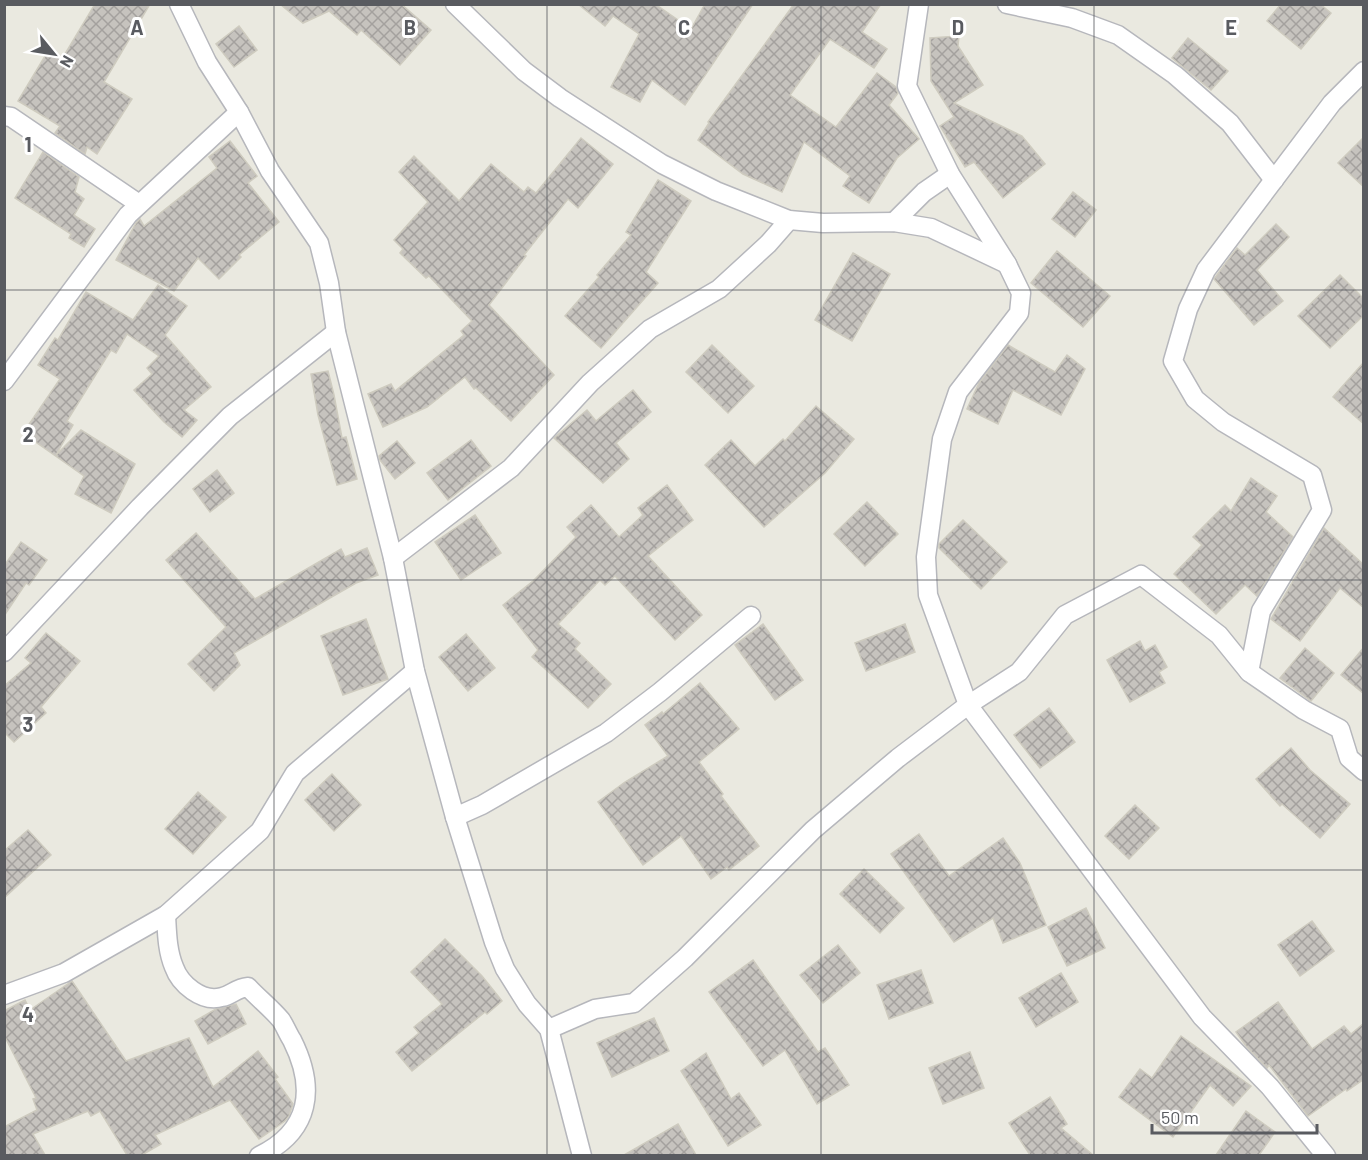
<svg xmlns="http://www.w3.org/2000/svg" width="1368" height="1160" font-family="Barlow,sans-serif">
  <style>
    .building { fill: url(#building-cross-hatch); stroke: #cecbbf; stroke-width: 1.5 }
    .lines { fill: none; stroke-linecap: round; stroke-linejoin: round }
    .street-casing { stroke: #b6b7bc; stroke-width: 21 }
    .street { stroke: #fff; stroke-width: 18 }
    .grid { fill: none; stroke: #595b60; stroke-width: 1.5; stroke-opacity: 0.55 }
    .grid-label { font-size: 20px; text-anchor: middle; font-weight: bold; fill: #595b60; stroke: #fff; stroke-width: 6; stroke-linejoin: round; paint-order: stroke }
  </style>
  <defs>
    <pattern id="building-cross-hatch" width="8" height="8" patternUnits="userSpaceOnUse" patternTransform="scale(1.5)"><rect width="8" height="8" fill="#c6c3be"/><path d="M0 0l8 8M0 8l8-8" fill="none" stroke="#a4a19e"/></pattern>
  </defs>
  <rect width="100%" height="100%" fill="#eae9e0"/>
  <g class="building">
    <polygon points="95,4 150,4 104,82 132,99 97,154 87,147 85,154 55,133 60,126 18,101 48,51 62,59"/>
    <polygon points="280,4 401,4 431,30 400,65 361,30 357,35 329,11 303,23"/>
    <polygon points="578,4 655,4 691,29 705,4 753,4 685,105 652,80 640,102 611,87 639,34 613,16 605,26"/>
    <polygon points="794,4 881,4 862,32 887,49 874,68 830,39 790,95 836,127 877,73 896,87 898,93 889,105 919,139 897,158 869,203 843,186 850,176 804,142 782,192 743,174 698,140 709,123 708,122"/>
    <polygon points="1281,4 1320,4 1331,13 1301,49 1267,21"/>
    <polygon points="239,26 257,50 234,67 216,44"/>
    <polygon points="959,36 958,46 983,85 954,103 1022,136 1045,164 1003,198 974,162 965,167 940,126 954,117 931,81 930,38"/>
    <polygon points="1188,38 1228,71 1211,90 1172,58"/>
    <polygon points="1364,137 1364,187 1338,163"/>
    <polygon points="581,138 613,164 578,208 568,199 524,255 526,256 489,305 554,375 511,421 476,388 474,389 465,377 427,407 383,427 368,394 391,384 395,391 464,335 461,331 472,321 429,276 426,278 400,253 403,249 394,240 428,202 399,172 414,156 459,201 491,164 524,192 528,187 536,193"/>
    <polygon points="230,141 257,176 248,183 279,222 239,255 241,257 219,279 198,258 174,291 116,260 136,223 140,219 144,226 217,168 209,157"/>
    <polygon points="43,152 79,177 75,192 84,199 74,215 95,229 84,247 69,238 71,234 15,198"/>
    <polygon points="658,180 691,201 646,272 658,283 601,348 565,316 599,277 597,275 631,235 626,232"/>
    <polygon points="1073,192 1096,210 1075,237 1052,219"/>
    <polygon points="1276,224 1289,237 1257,270 1283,301 1254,325 1214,279 1237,248 1245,255"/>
    <polygon points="1057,251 1110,296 1083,327 1031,283"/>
    <polygon points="853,253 890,274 852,341 815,320"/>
    <polygon points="1340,275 1364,299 1364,315 1330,348 1298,316"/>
    <polygon points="158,285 187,306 165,335 211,387 184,410 197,420 182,437 164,422 134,390 152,374 147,368 159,356 127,334 116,353 111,350 67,421 73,425 56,455 81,430 135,464 111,513 75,494 84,476 23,433 60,379 38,365 55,338 58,340 86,292 133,320"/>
    <polygon points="712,345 754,386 728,413 686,372"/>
    <polygon points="1008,345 1055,372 1067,355 1085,369 1061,415 1013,390 998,424 967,409 979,383"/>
    <polygon points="1364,362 1364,424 1333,397"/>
    <polygon points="328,371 334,395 342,438 346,437 357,479 337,485 318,415 311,374"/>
    <polygon points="633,390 651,412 616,443 629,459 603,483 554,438 587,410 596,421"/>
    <polygon points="816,406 854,439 825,473 764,527 705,465 731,440 755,466 783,439 785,441"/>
    <polygon points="471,440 491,466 448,500 427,473"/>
    <polygon points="397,441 415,463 395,479 380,460 379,456"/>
    <polygon points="217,470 234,493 210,512 193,489"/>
    <polygon points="1251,478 1277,496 1266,512 1293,537 1257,596 1245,585 1216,614 1174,574 1202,545 1193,537 1225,505 1231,511"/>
    <polygon points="667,485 693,520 648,556 702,615 675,640 615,576 605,585 600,580 558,624 580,643 575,649 611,684 588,708 532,657 538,650 503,605 533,581 576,537 567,527 591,505 619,537 643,515 638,508"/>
    <polygon points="867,502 898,534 865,566 834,534"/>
    <polygon points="475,515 501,553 461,580 435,542"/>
    <polygon points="963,520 1007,562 981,589 939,548 939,544"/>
    <polygon points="1324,528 1364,565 1364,608 1340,588 1300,641 1271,619"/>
    <polygon points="196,533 255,599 341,549 345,557 367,548 378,575 356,583 234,653 240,665 214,691 188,664 226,627 166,560"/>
    <polygon points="21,542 47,560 29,585 26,583 4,616 4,566"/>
    <polygon points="366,619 388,679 343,695 321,636"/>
    <polygon points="763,624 803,680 775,700 735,645"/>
    <polygon points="905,624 915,652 866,671 855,643"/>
    <polygon points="46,633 80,661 41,707 46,713 14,742 4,732 4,686 31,663 25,658"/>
    <polygon points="466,634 495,668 468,691 439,657"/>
    <polygon points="1140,641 1145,651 1155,645 1167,667 1159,672 1165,683 1130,702 1107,660"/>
    <polygon points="1364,647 1364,694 1341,675"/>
    <polygon points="1305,648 1334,673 1311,701 1280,678"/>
    <polygon points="700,683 739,729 699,762 723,794 721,796 759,846 729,870 727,867 711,879 681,836 643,865 598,802 625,782 668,756 645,725 662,712 663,714"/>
    <polygon points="1049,708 1075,742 1040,768 1014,735"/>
    <polygon points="1291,748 1310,770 1350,804 1320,838 1282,804 1280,806 1256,779"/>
    <polygon points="332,774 361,805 334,831 305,800"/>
    <polygon points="198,792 226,817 193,854 165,829"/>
    <polygon points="1135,805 1159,828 1129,859 1105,836"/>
    <polygon points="28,830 51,855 4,898 4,851"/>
    <polygon points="919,834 949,876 1003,838 1020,863 1046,925 1003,943 993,918 954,942 891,854"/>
    <polygon points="864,869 904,908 880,933 840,894"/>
    <polygon points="1086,908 1105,948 1067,966 1048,927"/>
    <polygon points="1312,921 1334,951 1300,976 1278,945"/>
    <polygon points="445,939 482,976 502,1001 487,1014 485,1012 412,1071 396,1052 419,1033 414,1027 442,1004 411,972"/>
    <polygon points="838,945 860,973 823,1003 800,975"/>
    <polygon points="753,960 818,1052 825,1048 849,1085 817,1104 785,1050 763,1066 709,992"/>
    <polygon points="921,970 933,1003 889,1019 877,985"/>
    <polygon points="1061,973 1078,1002 1036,1027 1019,998"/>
    <polygon points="72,981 126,1061 189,1038 213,1087 258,1051 278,1077 275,1079 293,1104 289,1116 285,1121 259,1139 230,1100 155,1135 161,1144 142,1155 127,1155 100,1111 91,1116 88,1111 33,1134 45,1155 4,1155 4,1127 37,1110 33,1099 36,1098 4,1035 4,1011 25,1000 30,1010"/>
    <polygon points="1278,1002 1312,1049 1344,1026 1351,1034 1364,1023 1364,1079 1347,1091 1346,1089 1308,1116 1269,1065 1267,1068 1246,1046 1236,1032"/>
    <polygon points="236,1004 246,1024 208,1044 195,1021 216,1009"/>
    <polygon points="654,1018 669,1051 612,1077 597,1043"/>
    <polygon points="1181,1036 1251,1086 1233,1106 1210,1085 1173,1137 1119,1097 1140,1069 1152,1078"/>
    <polygon points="970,1052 984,1088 943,1104 929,1068"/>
    <polygon points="706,1053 731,1099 739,1093 761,1125 728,1146 681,1071"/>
    <polygon points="1050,1097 1067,1124 1061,1128 1093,1155 1030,1155 1009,1123"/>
    <polygon points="1246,1111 1275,1132 1259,1155 1216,1155"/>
    <polygon points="678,1124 696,1155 624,1155"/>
  </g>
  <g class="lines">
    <g class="street-casing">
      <g id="street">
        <polyline points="179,4 207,62 239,112 270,171 319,243 329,283 336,332 393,558 415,671 455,817 494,942 505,969 527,1004 549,1029 582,1156"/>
        <polyline points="455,4 524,71 560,98 662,164 716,191 789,220 823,223 894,222 931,228 1007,264"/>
        <polyline points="919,4 907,86 950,174 1007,264 1021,293 1019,313 958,392 942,439 926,557 928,595 968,705 1202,1017 1270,1087 1326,1156"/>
        <polyline points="1007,4 1072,18 1118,35 1175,75 1230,123 1274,180"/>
        <polyline points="4,116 11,117 139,204"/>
        <polyline points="894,222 924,192 950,174"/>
        <polyline points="4,381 128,215 239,112"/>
        <polyline points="393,558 511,468 590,383 650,329 719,289 768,244 789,220"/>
        <polyline points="4,652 140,507 230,416 336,332"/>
        <polyline points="1249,672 1261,611 1322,510 1312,475 1223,422 1195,399 1173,361 1188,309 1206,270 1332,103 1364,71"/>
        <polyline points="455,817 482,805 606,733 660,692 751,616"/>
        <path d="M166,915C167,932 167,950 174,967C180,984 202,1003 222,997C232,995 236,988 248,987C258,998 271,1008 281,1020C285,1026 288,1034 292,1040C316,1088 311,1131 259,1156"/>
        <polyline points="4,995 64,973 166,915 260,831 295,773 415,671"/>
        <polyline points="549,1029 595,1009 634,1003 685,958 813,830 898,758 968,705 1019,672 1065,615 1141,575 1219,635 1249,672 1304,710 1340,729 1349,758 1364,771"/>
      </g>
    </g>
    <use href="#street" class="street"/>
  </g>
  <path class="grid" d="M274,4V1156M547,4V1156M821,4V1156M1094,4V1156M4,290H1364M4,580H1364M4,870H1364"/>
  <g class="grid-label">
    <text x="137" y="35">A</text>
    <text x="410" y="35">B</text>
    <text x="684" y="35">C</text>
    <text x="958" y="35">D</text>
    <text x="1231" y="35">E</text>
    <text x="28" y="152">1</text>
    <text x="28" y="442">2</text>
    <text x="28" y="732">3</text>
    <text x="28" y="1022">4</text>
  </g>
  <rect width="1368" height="1160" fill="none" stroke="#595b60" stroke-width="12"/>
  <g transform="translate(54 54) rotate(120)" stroke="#ffffff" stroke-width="4.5" paint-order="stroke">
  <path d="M0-4.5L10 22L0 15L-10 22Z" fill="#595b60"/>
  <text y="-9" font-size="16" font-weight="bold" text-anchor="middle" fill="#595b60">N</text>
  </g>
  <path d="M1152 1124v9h165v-9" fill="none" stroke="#595b60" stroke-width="3"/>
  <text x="1161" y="1124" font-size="18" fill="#595b60" stroke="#ffffff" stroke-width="4.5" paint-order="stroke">50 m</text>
</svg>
